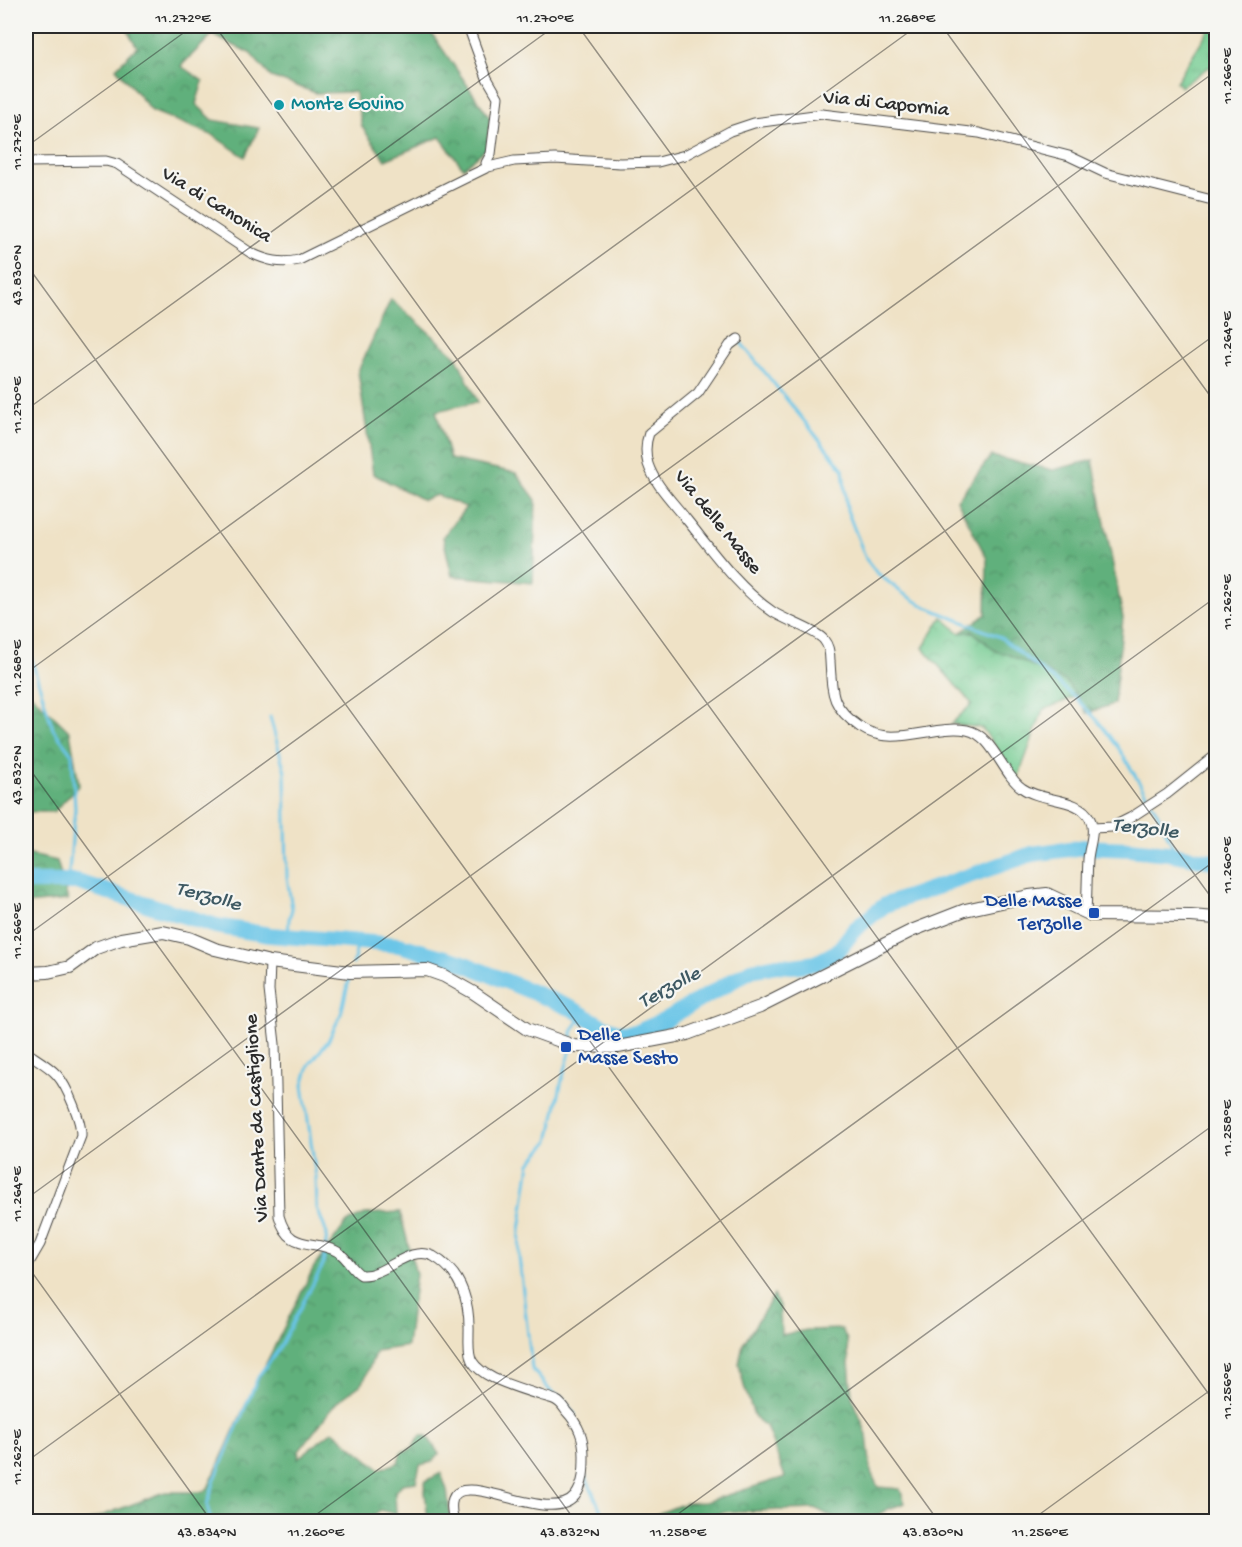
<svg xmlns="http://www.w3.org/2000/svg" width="1242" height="1547" font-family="'Gochi Hand',sans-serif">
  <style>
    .grass { fill: url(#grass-tufts); stroke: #507c5e; stroke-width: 1.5 }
    .forest { fill: url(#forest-crowns); stroke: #466e54; stroke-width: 1.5 }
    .park { fill: url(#park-crowns); stroke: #507c5e; stroke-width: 1.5 }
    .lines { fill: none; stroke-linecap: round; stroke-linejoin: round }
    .stream { stroke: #69c5e7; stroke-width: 3 }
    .river { stroke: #69c5e7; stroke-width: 16 }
    .minor-casing { stroke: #484642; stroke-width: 11 }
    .tertiary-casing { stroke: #484642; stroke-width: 14 }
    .minor { stroke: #fff; stroke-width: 9 }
    .tertiary { stroke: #fff; stroke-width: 12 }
    .ticks { fill: none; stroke: #2b2b2b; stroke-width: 1.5; stroke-opacity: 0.45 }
    .culture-dot { fill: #0f9aa8; stroke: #f6f6f2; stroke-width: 2 }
    .transit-dot { fill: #1a4fb4; stroke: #f6f6f2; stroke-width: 2 }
    .labels { text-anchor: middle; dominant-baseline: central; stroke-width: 4.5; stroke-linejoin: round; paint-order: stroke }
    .culture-label { font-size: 20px; fill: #0d838f; stroke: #f6f6f2; text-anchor: start }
    .street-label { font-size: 20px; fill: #2b2b2b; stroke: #f6f6f2 }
    .transit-label { font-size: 20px; fill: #164399; stroke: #f6f6f2; text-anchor: end }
    .water-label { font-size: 21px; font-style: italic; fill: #3e5963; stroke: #f6f6f2 }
    .neatline { fill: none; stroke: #2b2b2b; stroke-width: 2 }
    .ticks-label { font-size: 15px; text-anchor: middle; fill: #2b2b2b }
  </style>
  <defs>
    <pattern id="grass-tufts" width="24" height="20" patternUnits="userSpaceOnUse" patternTransform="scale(1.5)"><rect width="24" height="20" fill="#75cc92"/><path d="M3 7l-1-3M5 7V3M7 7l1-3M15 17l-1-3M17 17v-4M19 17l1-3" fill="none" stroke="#65af7e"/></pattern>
    <pattern id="forest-crowns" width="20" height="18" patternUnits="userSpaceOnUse" patternTransform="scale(1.5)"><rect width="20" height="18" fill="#60b07c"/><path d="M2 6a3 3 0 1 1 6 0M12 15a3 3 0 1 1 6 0" fill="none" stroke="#4f8f66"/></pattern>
    <pattern id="park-crowns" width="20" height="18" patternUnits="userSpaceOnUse" patternTransform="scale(1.5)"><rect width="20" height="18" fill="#75cc92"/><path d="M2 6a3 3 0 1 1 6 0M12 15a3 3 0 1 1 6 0" fill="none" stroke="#65af7e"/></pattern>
  </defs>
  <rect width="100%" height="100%" fill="#f6f6f2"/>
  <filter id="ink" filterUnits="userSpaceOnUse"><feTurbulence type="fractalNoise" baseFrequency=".0167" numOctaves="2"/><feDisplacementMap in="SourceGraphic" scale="12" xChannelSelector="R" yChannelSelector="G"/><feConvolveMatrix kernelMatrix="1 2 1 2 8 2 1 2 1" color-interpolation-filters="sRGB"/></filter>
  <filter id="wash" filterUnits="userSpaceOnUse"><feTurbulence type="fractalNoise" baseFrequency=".008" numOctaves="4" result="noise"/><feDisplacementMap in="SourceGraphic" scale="24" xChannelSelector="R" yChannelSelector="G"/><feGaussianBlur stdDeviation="1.35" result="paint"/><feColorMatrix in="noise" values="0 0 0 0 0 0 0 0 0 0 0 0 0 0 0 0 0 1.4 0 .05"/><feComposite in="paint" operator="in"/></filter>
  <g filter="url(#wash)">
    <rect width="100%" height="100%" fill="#efe2c6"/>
    <polygon class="grass" points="1211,26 1216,26 1216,64 1206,69 1181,87 1176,82"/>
    <g class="forest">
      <polygon points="125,26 406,26 408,27 428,28 490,118 487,148 463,168 440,137 385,160 362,127 355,92 316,93 271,77 250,53 212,35 181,66 203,81 196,104 213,120 259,128 245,157 212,135 152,111 116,68 137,47"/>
      <polygon points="391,299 456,356 478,402 436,411 450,459 516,473 536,500 533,583 452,576 443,537 466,507 437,495 423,500 373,474 358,371"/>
      <polygon points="991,456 1053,470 1093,460 1123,618 1114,704 1087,713 1077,696 1065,681 1009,655 994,650 973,632 960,633 986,614 987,559 957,500"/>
      <polygon points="26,689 70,732 79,785 54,812 26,812"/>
      <polygon points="26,854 57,861 68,900 26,904"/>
      <polygon points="400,1212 416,1274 407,1346 376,1351 363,1383 337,1402 299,1451 298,1458 333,1431 380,1469 398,1463 401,1452 412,1448 421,1435 427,1436 439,1454 432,1462 420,1465 416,1482 402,1484 395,1493 396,1514 380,1510 373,1517 373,1522 85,1522 165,1492 203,1492 208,1488 243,1410 314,1267 347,1222 365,1214"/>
      <polygon points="774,1295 780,1308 781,1335 807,1330 842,1329 847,1340 852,1396 867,1435 871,1472 878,1487 900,1489 905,1503 886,1510 867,1521 839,1521 817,1509 721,1512 708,1521 640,1521 685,1503 705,1502 785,1477 766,1426 755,1418 744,1386 739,1364 743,1344"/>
      <polygon points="441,1473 447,1490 451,1521 428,1521 424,1482"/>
    </g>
    <polygon class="park" points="942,617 960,633 973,632 994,650 1009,655 1065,681 1077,696 1043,710 1018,778 982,728 951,724 972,704 923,648"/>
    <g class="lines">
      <g class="stream">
        <polyline points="741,343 843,469 847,510 866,559 876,572 901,592 924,606 1000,637 1075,697 1098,721 1118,747 1157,812 1176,854"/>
        <polyline points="26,642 53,729 72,754 75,809 68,882"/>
        <polyline points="270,717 285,772 287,877 292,909 289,919 288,937"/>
        <polyline points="353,964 358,942"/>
        <polyline points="572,1043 572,1032 582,1015"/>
        <polyline points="571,1049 562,1080 549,1141 530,1163 520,1230 519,1257 532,1369 552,1393 562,1398 575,1415"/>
        <polyline points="586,1477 606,1522"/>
        <polyline points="211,1522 207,1505 215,1479 259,1375 277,1352 323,1265 327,1234 317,1208 316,1177 303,1085 309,1065 328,1041 341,1014 350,976"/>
      </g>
      <polyline class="river" points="26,882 77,882 216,926 270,935 399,945 460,962 573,1009 602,1026 620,1033 637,1032 665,1020 751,970 777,965 792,966 816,963 838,951 855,929 885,905 1032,854 1084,847 1129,849 1168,853 1216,862"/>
    </g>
  </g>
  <g filter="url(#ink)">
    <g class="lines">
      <g class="minor-casing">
        <g id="minor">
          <polyline points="468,26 487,78 498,97 491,154 486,163 488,167"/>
          <path d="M26,162L106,161L117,164L251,253C268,261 281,264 299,260L488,167L514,161L555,159L620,163L658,162L685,155L730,131L754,123L822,114L979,133L1069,156L1105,173L1216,201"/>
          <path d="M738,339L730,345L698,393L649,433C645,444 645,453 648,464C655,485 673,502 687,520C713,552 738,588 773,612C785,620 817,631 824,640C829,646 830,654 830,661C832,694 831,707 860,727C893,749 933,724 967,730C993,735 1002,774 1022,788C1041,802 1080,797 1090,819C1096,831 1089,846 1088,859C1087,877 1087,895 1086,913"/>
          <polyline points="1093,828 1112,827 1130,818 1167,794 1216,755"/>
          <path d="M270,962L269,990L275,1044L279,1216C289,1253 313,1238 338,1252C348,1258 351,1269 361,1275C385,1277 409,1244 433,1256C463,1273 470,1303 469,1334C469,1343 468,1353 472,1361C477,1369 485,1374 493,1378C508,1385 524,1390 540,1395C545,1397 553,1398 557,1401C561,1403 564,1408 566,1411C579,1425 584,1438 584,1456C584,1470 584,1484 575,1496C546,1532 434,1447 454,1522"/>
          <path d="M26,1052C36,1059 49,1066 57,1075C67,1086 82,1122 81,1136L40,1244L26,1268"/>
        </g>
      </g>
      <g class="tertiary-casing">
        <polyline id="tertiary" points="26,973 48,972 70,967 96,948 121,939 163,932 189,938 215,949 270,962 350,972 427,970 444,976 474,993 527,1029 574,1046 618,1047 687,1034 760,1007 911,931 965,910 1029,896 1047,894 1091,915 1191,916 1216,918"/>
      </g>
      <use href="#minor" class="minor"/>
      <use href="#tertiary" class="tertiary"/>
    </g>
  </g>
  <path class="ticks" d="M215,26L1216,1404M578,26L1216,904M942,26L1216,404M26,147L193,26M26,264L939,1522M26,410L555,26M26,673L917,26M26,764L576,1522M26,936L1216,71M26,1199L1216,334M26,1264L212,1522M26,1462L1216,597M306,1522L1216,860M667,1522L1216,1123M1029,1522L1216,1386"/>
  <circle class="culture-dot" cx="279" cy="105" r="6"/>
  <g class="transit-dot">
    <rect x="1088" y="907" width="12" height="12" rx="3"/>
    <rect x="560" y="1041" width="12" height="12" rx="3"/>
  </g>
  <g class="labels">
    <g class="culture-label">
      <text x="291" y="105">Monte Govino</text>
    </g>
    <g class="street-label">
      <text transform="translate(886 105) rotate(6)">Via di Capornia</text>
      <text transform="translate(216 206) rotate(32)">Via di Canonica</text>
      <text transform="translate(717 523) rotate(51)">Via delle Masse</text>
      <text transform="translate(258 1118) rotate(-93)">Via Dante da Castiglione</text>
    </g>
    <g class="transit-label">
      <text x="1082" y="902">Delle Masse<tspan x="1082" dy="23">Terzolle</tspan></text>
      <text x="578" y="1036" text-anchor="start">Delle<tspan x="578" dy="23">Masse Sesto</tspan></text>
    </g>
    <g class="water-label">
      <text transform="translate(1145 830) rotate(7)">Terzolle</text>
      <text transform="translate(208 898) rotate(15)">Terzolle</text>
      <text transform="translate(670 989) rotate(-28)">Terzolle</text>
    </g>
  </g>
  <rect width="1242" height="1547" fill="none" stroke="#f6f6f2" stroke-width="66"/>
  <rect x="33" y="33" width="1176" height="1481" class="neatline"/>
  <g class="ticks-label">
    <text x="183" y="22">11.272°E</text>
    <text x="545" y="22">11.270°E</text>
    <text x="907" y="22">11.268°E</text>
    <text transform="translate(1226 76) rotate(-90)" y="5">11.266°E</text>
    <text transform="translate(16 142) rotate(-90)" y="5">11.272°E</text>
    <text transform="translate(16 275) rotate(-90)" y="5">43.830°N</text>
    <text transform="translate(1226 339) rotate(-90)" y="5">11.264°E</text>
    <text transform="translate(16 405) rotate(-90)" y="5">11.270°E</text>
    <text transform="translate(1226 602) rotate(-90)" y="5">11.262°E</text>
    <text transform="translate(16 668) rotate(-90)" y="5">11.268°E</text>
    <text transform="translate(16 775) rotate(-90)" y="5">43.832°N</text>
    <text transform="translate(1226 865) rotate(-90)" y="5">11.260°E</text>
    <text transform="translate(16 931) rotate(-90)" y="5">11.266°E</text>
    <text transform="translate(1226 1128) rotate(-90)" y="5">11.258°E</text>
    <text transform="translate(16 1194) rotate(-90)" y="5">11.264°E</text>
    <text transform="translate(1226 1391) rotate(-90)" y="5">11.256°E</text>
    <text transform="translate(16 1457) rotate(-90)" y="5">11.262°E</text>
    <text x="207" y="1536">43.834°N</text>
    <text x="316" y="1536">11.260°E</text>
    <text x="570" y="1536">43.832°N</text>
    <text x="678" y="1536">11.258°E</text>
    <text x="933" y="1536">43.830°N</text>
    <text x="1040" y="1536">11.256°E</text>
  </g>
</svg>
